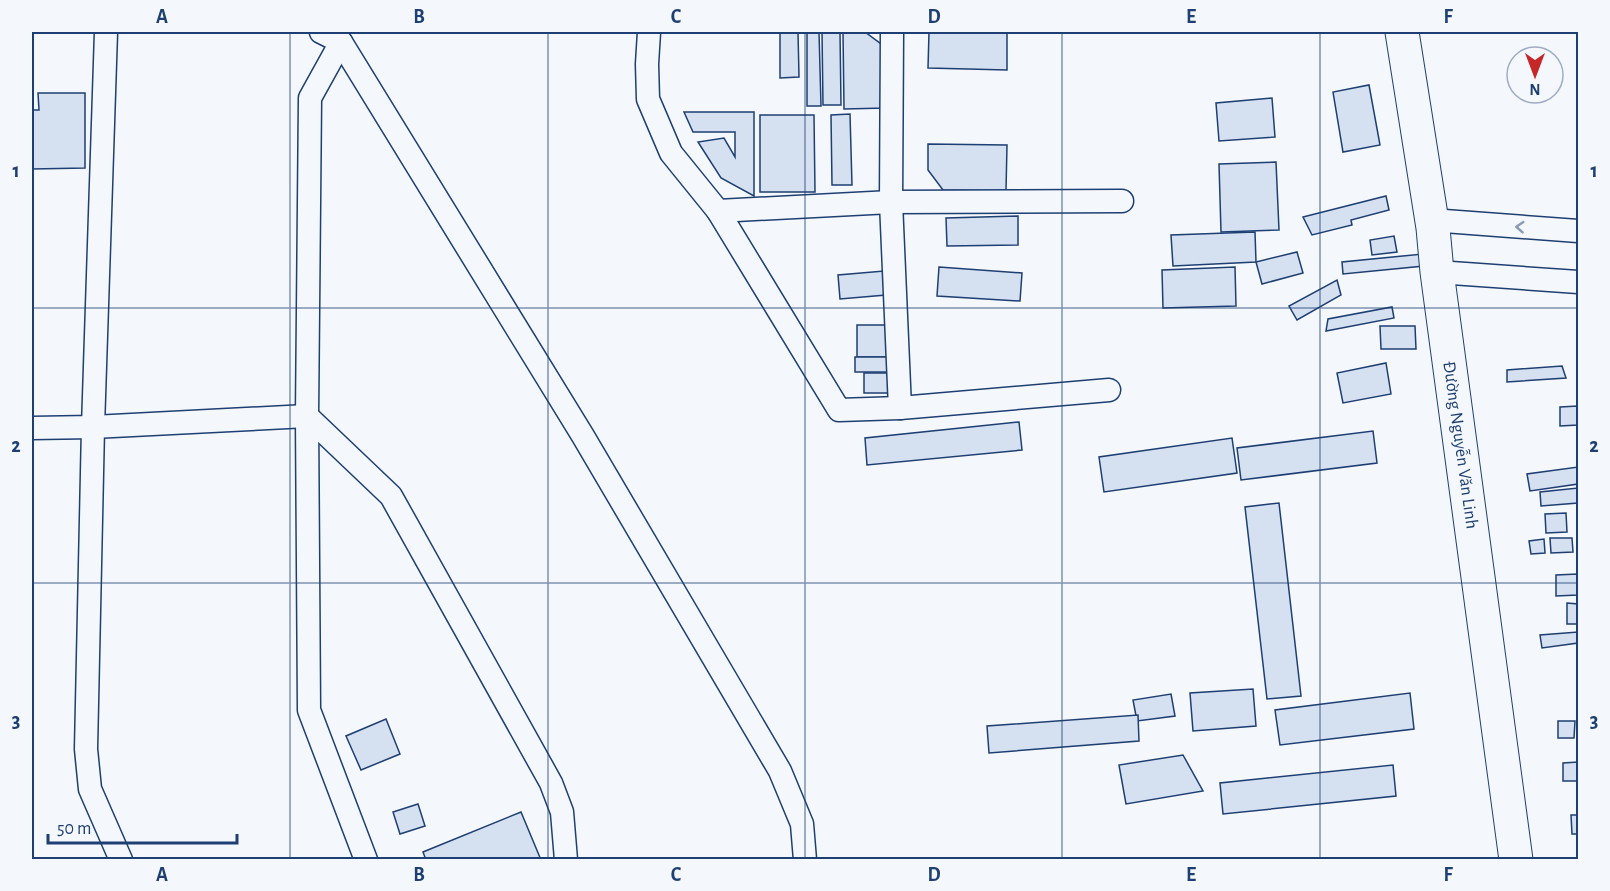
<svg xmlns="http://www.w3.org/2000/svg" width="1610" height="891" font-family="'Alegreya Sans',sans-serif">
  <style>
    .building { fill: #d5e0f0; stroke: #1d3f73; stroke-width: 1.5 }
    .lines { fill: none; stroke-linecap: round; stroke-linejoin: round }
    .minor-casing { stroke: #1d3f73; stroke-width: 25 }
    .primary-casing { stroke: #1d3f73; stroke-width: 35 }
    .minor { stroke: #f4f7fb; stroke-width: 22 }
    .primary { stroke: #f4f7fb; stroke-width: 33 }
    .oneway { stroke: #889bb7 }
    .grid { fill: none; stroke: #1d3f73; stroke-width: 1.5; stroke-opacity: 0.55 }
    .labels { text-anchor: middle; dominant-baseline: central; stroke-width: 4.5; stroke-linejoin: round; paint-order: stroke }
    .street-label { font-size: 18px; fill: #1d3f73; stroke: #f4f7fb }
    .neatline { fill: none; stroke: #1d3f73; stroke-width: 2 }
    .grid-label { font-size: 20px; text-anchor: middle; font-weight: bold; fill: #1d3f73 }
  </style>
  <rect width="100%" height="100%" fill="#f4f7fb"/>
  <g class="building">
    <polygon points="780,32 798,32 799,77 780,78"/>
    <polygon points="807,32 819,32 821,106 807,106"/>
    <polygon points="822,32 840,32 841,105 823,105"/>
    <polygon points="843,32 865,32 885,47 886,108 844,109"/>
    <polygon points="929,32 1007,32 1007,70 928,68"/>
    <polygon points="1369,85 1380,145 1343,152 1333,92"/>
    <polygon points="38,93 85,93 85,168 32,169 32,110 39,110"/>
    <polygon points="1272,98 1275,137 1219,141 1216,103"/>
    <polygon points="684,112 754,112 754,196 721,178 698,142 724,138 735,157 735,132 693,132"/>
    <polygon points="850,114 852,185 832,185 831,115"/>
    <polygon points="760,115 814,115 815,192 760,192"/>
    <polygon points="928,144 1007,145 1006,191 943,190 928,170"/>
    <polygon points="1276,162 1279,230 1221,232 1219,164"/>
    <polygon points="1386,196 1389,210 1351,220 1352,225 1312,235 1303,217"/>
    <polygon points="1018,216 1018,245 947,246 946,218"/>
    <polygon points="1255,232 1256,262 1173,266 1171,235"/>
    <polygon points="1394,236 1397,252 1372,255 1370,240"/>
    <polygon points="1297,252 1303,273 1262,284 1256,262"/>
    <polygon points="1423,254 1424,266 1343,274 1342,262"/>
    <polygon points="939,267 1022,273 1020,301 937,296"/>
    <polygon points="1235,267 1236,306 1163,308 1162,270"/>
    <polygon points="884,271 886,295 840,299 838,275"/>
    <polygon points="1337,280 1341,295 1297,320 1289,306"/>
    <polygon points="1392,307 1394,318 1326,331 1328,319"/>
    <rect x="857" y="325" width="31" height="32"/>
    <polygon points="1380,326 1415,326 1416,349 1381,349"/>
    <rect x="855" y="357" width="33" height="15"/>
    <polygon points="1386,363 1391,394 1343,403 1337,373"/>
    <polygon points="1562,366 1566,378 1507,382 1507,370"/>
    <rect x="864" y="373" width="33" height="20"/>
    <polygon points="1578,406 1578,425 1560,426 1560,407"/>
    <polygon points="1019,422 1022,450 867,465 865,438"/>
    <polygon points="1373,431 1377,463 1241,480 1237,448"/>
    <polygon points="1232,438 1237,473 1104,492 1099,457"/>
    <polygon points="1578,467 1578,484 1530,491 1527,474"/>
    <polygon points="1578,488 1578,503 1541,506 1540,492"/>
    <polygon points="1279,503 1301,696 1267,699 1245,507"/>
    <polygon points="1566,513 1567,532 1546,533 1545,514"/>
    <polygon points="1550,538 1572,538 1573,552 1551,553"/>
    <polygon points="1544,539 1545,553 1531,554 1529,541"/>
    <polygon points="1578,574 1578,595 1556,596 1556,575"/>
    <polygon points="1567,603 1578,604 1578,624 1567,624"/>
    <polygon points="1578,632 1578,643 1542,648 1540,635"/>
    <polygon points="1253,689 1256,726 1193,731 1190,693"/>
    <polygon points="1410,693 1414,729 1280,745 1275,710"/>
    <polygon points="1171,694 1175,716 1137,721 1133,700"/>
    <polygon points="1138,715 1139,741 989,753 987,726"/>
    <polygon points="386,719 400,754 361,770 346,736"/>
    <polygon points="1558,721 1575,721 1574,738 1558,738"/>
    <polygon points="1183,755 1203,791 1126,804 1119,765"/>
    <polygon points="1578,762 1578,781 1563,781 1563,763"/>
    <polygon points="1393,765 1396,796 1223,814 1220,783"/>
    <polygon points="418,804 425,826 400,834 393,812"/>
    <polygon points="521,812 541,860 426,860 423,852"/>
    <polygon points="1571,815 1578,815 1578,834 1572,834"/>
  </g>
  <g class="lines">
    <g class="minor-casing">
      <g id="minor">
        <polyline points="106,32 93,427 86,749 90,789 121,860"/>
        <polyline points="321,32 341,42 583,436 780,771 802,824 805,860"/>
        <polyline points="649,32 647,64 648,99 671,153 718,211 839,410 900,408 1109,390"/>
        <polyline points="892,32 891,202 900,408"/>
        <polyline points="341,42 310,98 307,416 309,710 366,860"/>
        <polyline points="718,211 891,202 1122,201"/>
        <polyline points="1431,220 1578,231"/>
        <polyline points="1437,272 1578,282"/>
        <polyline points="32,428 93,427 307,416 391,496 551,783 562,812 566,860"/>
      </g>
    </g>
    <g class="primary-casing">
      <polyline id="primary" points="1402,32 1433,228 1437,272 1516,860"/>
    </g>
    <use href="#minor" class="minor"/>
    <use href="#primary" class="primary"/>
  </g>
  <defs><path id="oneway-chevron" d="M-2-3.5L2.5 0L-2 3.5" fill="none" stroke-width="1.6" stroke-linecap="round" stroke-linejoin="round" transform="scale(1.5)"/></defs>
  <use class="oneway" href="#oneway-chevron" transform="translate(1520 227) rotate(-176)"/>
  <path class="grid" d="M290,32V860M548,32V860M805,32V860M1062,32V860M1320,32V860M32,308H1578M32,583H1578"/>
  <g class="labels">
    <g class="street-label">
      <text transform="translate(1460 445) rotate(82)">Đường Nguyễn Văn Linh</text>
    </g>
  </g>
  <rect width="1610" height="891" fill="none" stroke="#f4f7fb" stroke-width="66"/>
  <g transform="translate(1535 75) rotate(180)"><circle r="28" fill="#f4f7fb" stroke="#9eadc5" stroke-width="1.5"/>
  <path d="M0-4.5L10 22L0 15L-10 22Z" fill="#c62828"/>
  <text y="-9" font-size="16" font-weight="bold" text-anchor="middle" fill="#1d3f73">N</text>
  </g>
  <path d="M48 834v9h189v-9" fill="none" stroke="#1d3f73" stroke-width="3"/>
  <text x="57" y="834" font-size="18" fill="#1d3f73" stroke="#f4f7fb" stroke-width="4.5" paint-order="stroke">50 m</text>
  <rect x="33" y="33" width="1544" height="825" class="neatline"/>
  <g class="grid-label">
    <text x="162" y="23">A</text>
    <text x="419" y="23">B</text>
    <text x="676" y="23">C</text>
    <text x="934" y="23">D</text>
    <text x="1191" y="23">E</text>
    <text x="1448" y="23">F</text>
    <text x="16" y="177">1</text>
    <text x="1594" y="177">1</text>
    <text x="16" y="452">2</text>
    <text x="1594" y="452">2</text>
    <text x="16" y="727">3</text>
    <text x="1594" y="727">3</text>
    <text x="162" y="881">A</text>
    <text x="419" y="881">B</text>
    <text x="676" y="881">C</text>
    <text x="934" y="881">D</text>
    <text x="1191" y="881">E</text>
    <text x="1448" y="881">F</text>
  </g>
</svg>
